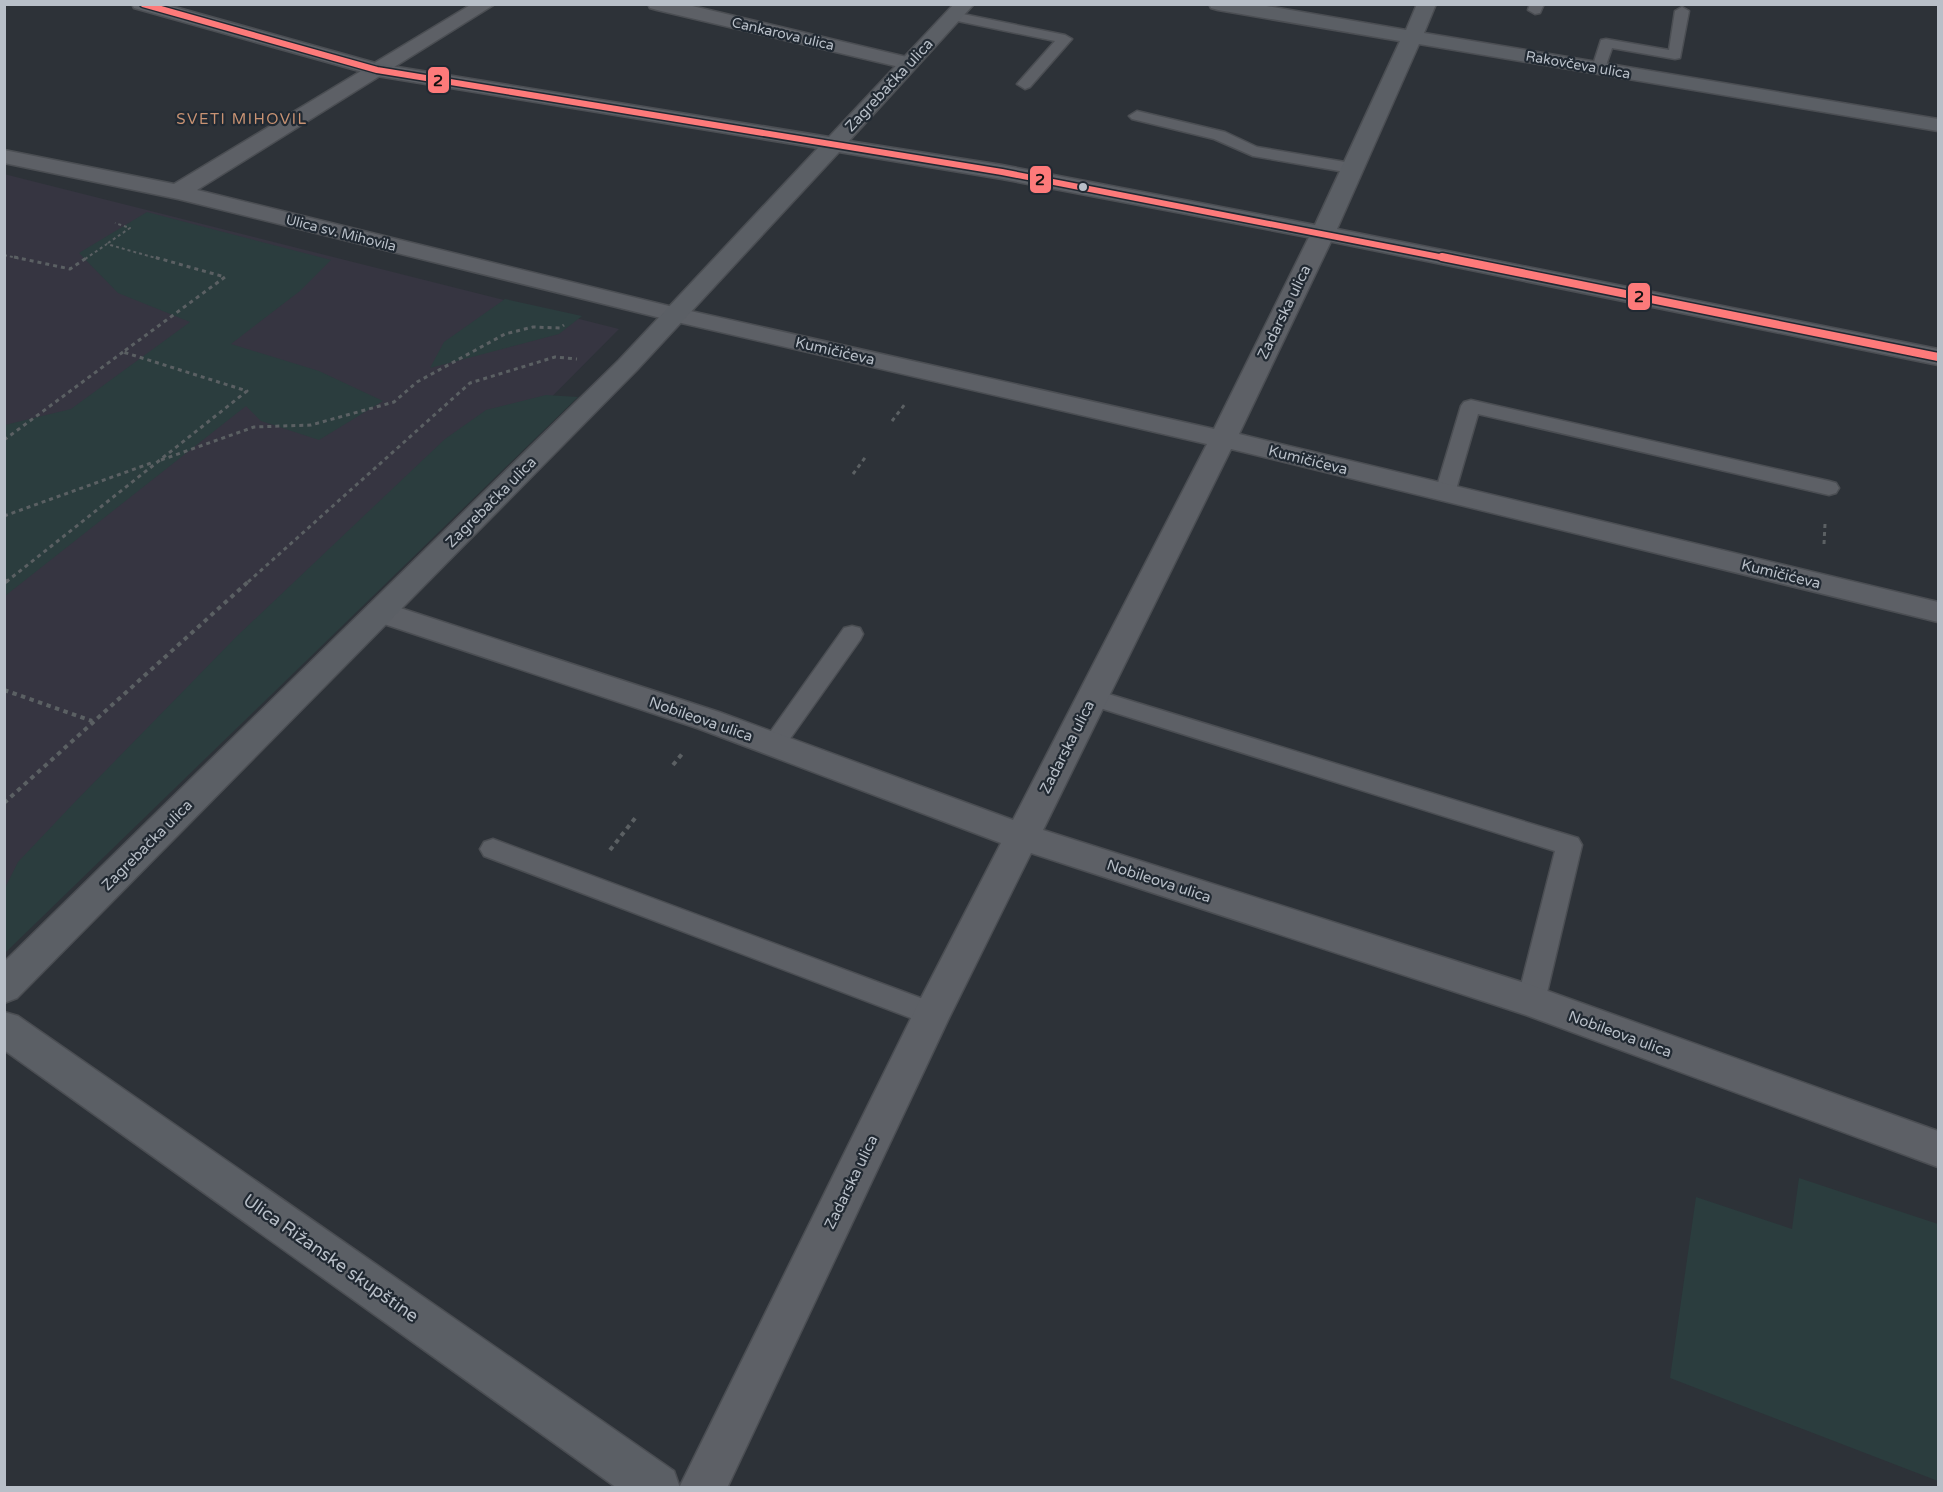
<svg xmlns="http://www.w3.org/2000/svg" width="1943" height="1492" font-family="'Varela Round',sans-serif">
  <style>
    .medical { fill: #363541 }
    .green { fill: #2b3d3e }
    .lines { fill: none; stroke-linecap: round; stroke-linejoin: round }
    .lane-casing { stroke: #4b4e53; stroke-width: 3 }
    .street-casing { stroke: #4b4e53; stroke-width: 3 }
    .secondary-casing { stroke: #4b4e53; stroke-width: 3 }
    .path-far2 { stroke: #5b6063; stroke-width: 2; stroke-dasharray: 3 3; stroke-linecap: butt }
    .path-far1 { stroke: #5b6063; stroke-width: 3; stroke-dasharray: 4 4; stroke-linecap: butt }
    .path { stroke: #5b6063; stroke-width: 4; stroke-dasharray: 4.5 4.5; stroke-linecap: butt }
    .lane { fill: #5d6066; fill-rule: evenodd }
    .street { fill: #5d6066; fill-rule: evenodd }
    .secondary { fill: #5b5f65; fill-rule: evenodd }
    .bus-1-far1-casing { stroke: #212932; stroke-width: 9 }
    .bus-1-casing { stroke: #212932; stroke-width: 11 }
    .bus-1-far1 { stroke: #fd7a7a; stroke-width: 6 }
    .bus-1 { stroke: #fd7a7a; stroke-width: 8 }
    .bus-dot { fill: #b8bfc8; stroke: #212932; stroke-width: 2 }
    .labels { text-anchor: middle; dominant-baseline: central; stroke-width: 4.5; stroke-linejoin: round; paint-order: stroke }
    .far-street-label { font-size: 14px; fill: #b8bfc8; stroke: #212932 }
    .street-label { font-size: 15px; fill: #b8bfc8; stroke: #212932 }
    .far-quarter-label { font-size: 15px; letter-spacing: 1.5px; fill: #c99373; stroke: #212932 }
    .near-street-label { font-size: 18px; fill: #b8bfc8; stroke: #212932 }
    .line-badge { stroke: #212932; stroke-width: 2 }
    .pale-badge-label { font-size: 16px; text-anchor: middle; font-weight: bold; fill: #111 }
  </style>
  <rect width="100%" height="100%" fill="#2d3238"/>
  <polygon class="medical" points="4,174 619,329 5,949 4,949"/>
  <g class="green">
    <polygon points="147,212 331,260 300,291 231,344 319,371 383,401 319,440 261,421 246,406 5,596 5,425 71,409 190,322 118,293 79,253"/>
    <polygon points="505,299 582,316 559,334 430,368 444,342"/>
    <polygon points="546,395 578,397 5,953 5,888 18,862 72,805 236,637 445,439 486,410"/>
    <polygon points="1799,1178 1938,1224 1938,1481 1670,1378 1696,1197 1792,1229"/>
  </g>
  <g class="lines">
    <g class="lane-casing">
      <g id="lane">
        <polygon points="1530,4 1544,4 1540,13 1535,14 1528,10"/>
        <polygon points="1682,7 1689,11 1680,58 1675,59 1612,48 1604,71 1594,71 1592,68 1601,40 1606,39 1669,50 1675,11"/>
        <polygon points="953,12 1065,35 1072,39 1030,87 1025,89 1017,84 1055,41 948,19 946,16"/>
        <polygon points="1137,111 1225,132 1257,147 1351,163 1359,168 1351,173 1253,156 1214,139 1132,119 1129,116"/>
        <polygon points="1471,400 1829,481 1836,483 1839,488 1836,493 1829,495 1478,414 1455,493 1452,498 1445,500 1438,498 1435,493 1461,406 1464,402"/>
        <polygon points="852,626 860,628 863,634 860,640 782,750 774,753 766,750 762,744 766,738 844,628"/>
        <polygon points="1092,689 1578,838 1582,845 1545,1001 1541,1009 1531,1013 1521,1009 1517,1001 1555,851 1084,703 1080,697 1084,691"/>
        <polygon points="493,839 942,1006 946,1014 942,1022 932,1026 484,856 480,849 484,842"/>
      </g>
    </g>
    <g class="street-casing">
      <g id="street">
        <polygon points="472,4 495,4 197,190 677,308 1214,429 1311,233 1315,228 1323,226 1331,228 1335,233 1239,434 1938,602 1938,622 1231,449 1043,830 1531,985 1938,1131 1938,1167 1526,1015 1031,853 948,1020 727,1488 679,1488 919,1002 1001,843 697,728 369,619 365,612 369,605 380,602 391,605 719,712 1013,820 1207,444 677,322 178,199 4,163 4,150 174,184"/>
        <polygon points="648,4 684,4 915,59 918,63 915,67 908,69 657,10 650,8"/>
      </g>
    </g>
    <g class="secondary-casing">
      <g id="secondary">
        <polygon points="132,4 164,4 379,64 829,137 954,4 974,4 849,141 1002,165 1315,225 1400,41 1218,10 1211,8 1209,4 1255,4 1406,30 1417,4 1436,4 1424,33 1938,119 1938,131 1419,44 1337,229 1938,349 1938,365 1323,240 1002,179 839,152 637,370 17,998 4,1003 4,962 619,360 818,148 377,76 134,8"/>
        <polygon points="4,1012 18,1016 674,1471 680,1488 617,1488 4,1050"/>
      </g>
    </g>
    <g class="path-far2">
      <polyline points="108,243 130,228 115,223"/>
      <polyline points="4,255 21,259"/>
      <polyline points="85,259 107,244 159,259"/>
    </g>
    <g class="path-far1">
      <polyline points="14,257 70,269 88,257"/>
      <polyline points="892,421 905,404"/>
      <polyline points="4,440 123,352"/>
      <polyline points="161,460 254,427 311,425 394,402 417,382 505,334 533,327 560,328 564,325"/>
      <polyline points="853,474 867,455"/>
      <polyline points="4,516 154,462"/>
      <polyline points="1824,544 1825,524"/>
      <polyline points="6,582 247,391 123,352 225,277 154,257"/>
      <polyline points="248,582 470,383 555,357 577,359"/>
    </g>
    <g class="path">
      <polyline points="4,583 8,580"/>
      <polyline points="4,690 92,721"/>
      <polyline points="673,765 682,754"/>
      <polyline points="4,803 250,580"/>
      <polyline points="610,850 636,817"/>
    </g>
    <use href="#lane" class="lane"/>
    <use href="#street" class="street"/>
    <use href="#secondary" class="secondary"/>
    <g class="bus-1-far1-casing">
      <polyline id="bus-1-far1" points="143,4 377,70 1002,172 1450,259"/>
    </g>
    <g class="bus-1-casing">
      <polyline id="bus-1" points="1442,257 1938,357"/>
    </g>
    <use href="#bus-1-far1" class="bus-1-far1"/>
    <use href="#bus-1" class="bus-1"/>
  </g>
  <circle class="bus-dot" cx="1083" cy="187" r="5"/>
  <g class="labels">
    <g class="far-street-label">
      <text transform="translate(783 34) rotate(13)">Cankarova ulica</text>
      <text transform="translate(1578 65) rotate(10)">Rakovčeva ulica</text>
      <text transform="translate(341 233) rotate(14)">Ulica sv. Mihovila</text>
    </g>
    <g class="street-label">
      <text transform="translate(889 85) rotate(-47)">Zagrebačka ulica</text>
      <text transform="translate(1284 312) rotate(-64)">Zadarska ulica</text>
      <text transform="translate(835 351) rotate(13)">Kumičićeva</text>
      <text transform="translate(1308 460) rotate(14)">Kumičićeva</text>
      <text transform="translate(491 502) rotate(-45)">Zagrebačka ulica</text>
      <text transform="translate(1781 574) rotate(14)">Kumičićeva</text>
      <text transform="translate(701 719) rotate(19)">Nobileova ulica</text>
      <text transform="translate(1067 747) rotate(-63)">Zadarska ulica</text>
      <text transform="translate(147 845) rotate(-45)">Zagrebačka ulica</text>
      <text transform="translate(1159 881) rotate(18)">Nobileova ulica</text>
      <text transform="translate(1620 1034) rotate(20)">Nobileova ulica</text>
      <text transform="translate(851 1182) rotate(-64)">Zadarska ulica</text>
    </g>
    <g class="far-quarter-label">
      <text x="242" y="119">SVETI MIHOVIL</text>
    </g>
    <g class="near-street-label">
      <text transform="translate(331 1258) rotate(35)">Ulica Rižanske skupštine</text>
    </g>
  </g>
  <g class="line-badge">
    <rect x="427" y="66" width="23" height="28" rx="6" fill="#fd7a7a"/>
    <rect x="1029" y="165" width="23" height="29" rx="6" fill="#fd7a7a"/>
    <rect x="1627" y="282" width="24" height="29" rx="6" fill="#fd7a7a"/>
  </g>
  <g class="pale-badge-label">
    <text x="438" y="86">2</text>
    <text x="1040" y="185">2</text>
    <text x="1639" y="302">2</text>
  </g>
  <rect width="1943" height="1492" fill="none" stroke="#b8bfc8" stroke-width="12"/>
</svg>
